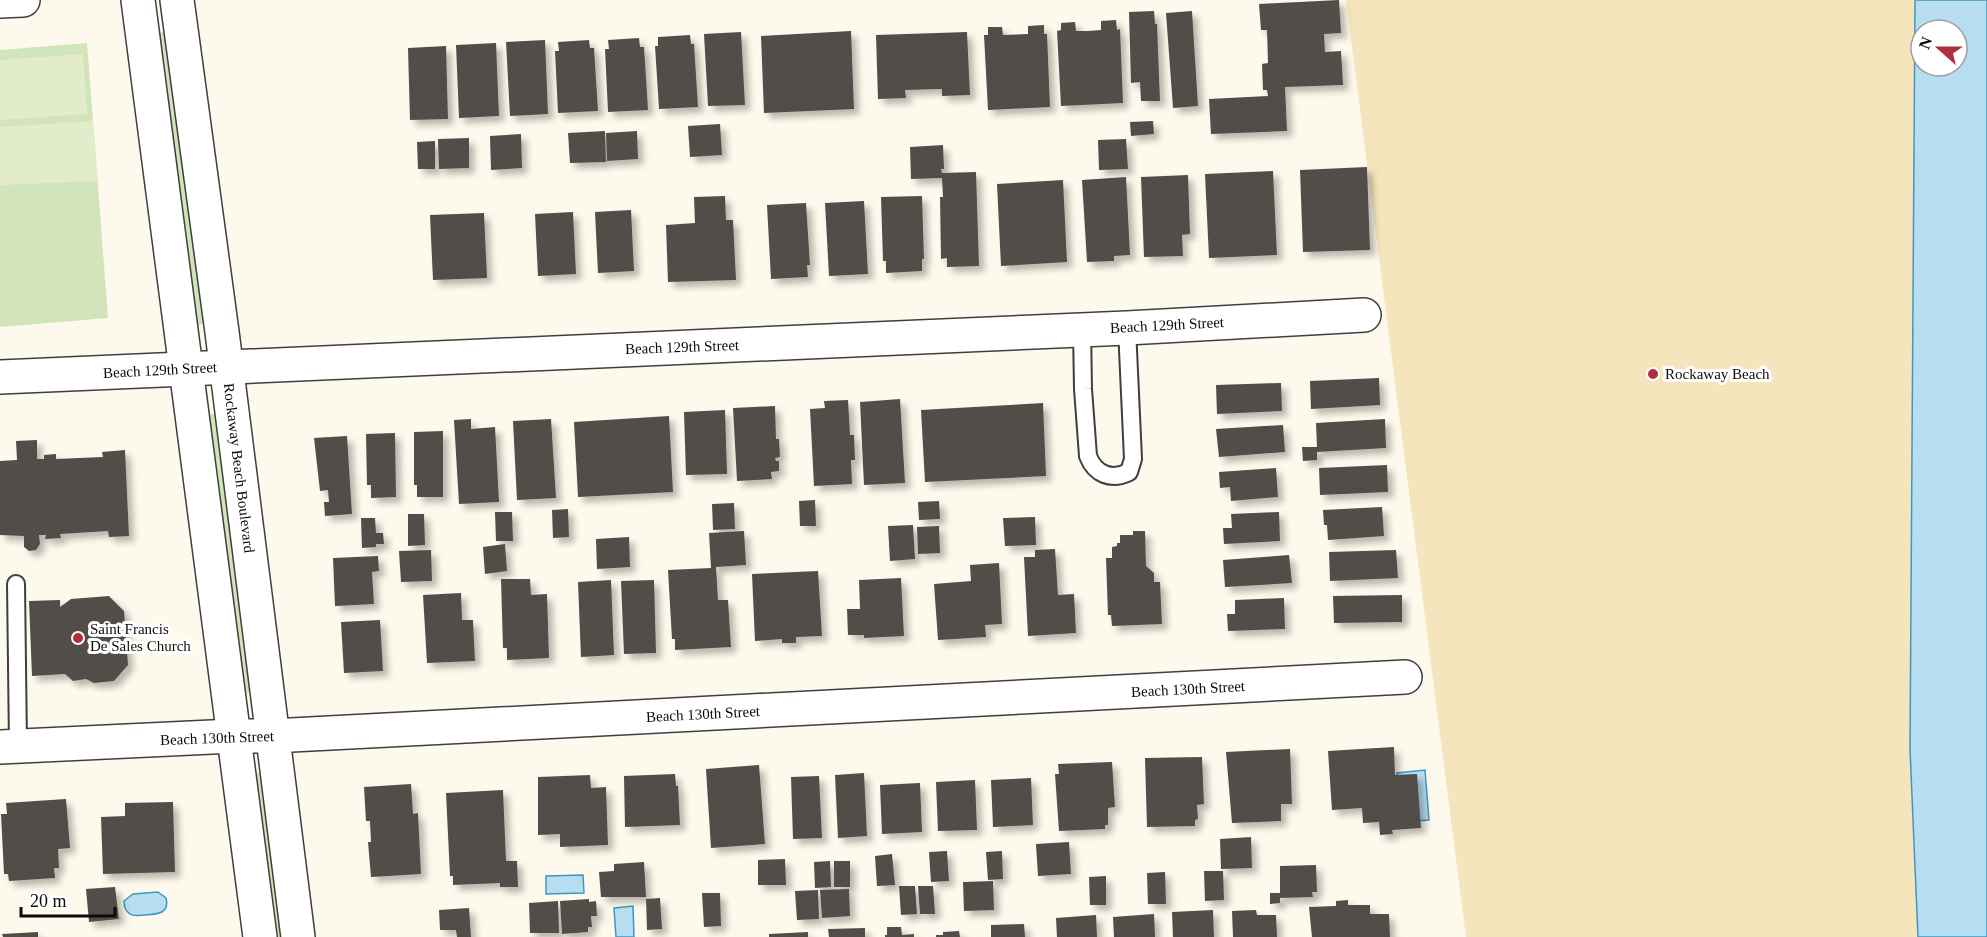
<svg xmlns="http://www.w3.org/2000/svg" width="1987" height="937" font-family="Georgia,serif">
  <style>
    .green { fill: #d2e4b9 }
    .sand { fill: #f5e5bd }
    .pitch { fill: #e3ecca }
    .water { fill: #b6def0; stroke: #4396c1; stroke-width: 1.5; fill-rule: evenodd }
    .building { fill: #534d49; filter: url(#shadow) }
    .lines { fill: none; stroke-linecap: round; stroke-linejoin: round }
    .service-casing { stroke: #3f3f3f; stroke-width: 20 }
    .minor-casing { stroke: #3f3f3f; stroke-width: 36 }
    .tertiary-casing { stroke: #3f3f3f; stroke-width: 36 }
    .service { stroke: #fff; stroke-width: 16 }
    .minor { stroke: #fff; stroke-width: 33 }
    .tertiary { stroke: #fff; stroke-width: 33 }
    .poi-dot { fill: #af313e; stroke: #fff; stroke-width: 2 }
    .labels { text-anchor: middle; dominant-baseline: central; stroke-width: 6; stroke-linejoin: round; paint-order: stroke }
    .street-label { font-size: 15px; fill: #0c0c0c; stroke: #fff }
    .poi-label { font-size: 15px; fill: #0c0c0c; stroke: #fff; text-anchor: start }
  </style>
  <defs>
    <filter id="shadow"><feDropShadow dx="5.5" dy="5.5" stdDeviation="3" flood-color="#0004"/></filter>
  </defs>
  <rect width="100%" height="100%" fill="#fdf9ec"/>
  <g class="green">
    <polygon points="163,32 168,34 205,322 200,325 194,324 157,34"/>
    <polygon points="87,43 108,318 0,327 0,50"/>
    <polygon points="211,414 216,414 251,692 242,694 207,415"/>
    <polygon points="256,772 262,774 286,937 270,937 252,775"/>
  </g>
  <polygon class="sand" points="1346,0 1915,0 1910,749 1918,937 1466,937"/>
  <g class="pitch">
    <polygon points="83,54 87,114 0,120 0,60"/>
    <polygon points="93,121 98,181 0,185 0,127"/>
  </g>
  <g class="water">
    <path d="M1915,0H1987V937H1918L1910,749ZM1921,30H1957V66H1921Z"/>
    <polygon points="1425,770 1429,820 1401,822 1397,773"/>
    <polygon points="583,875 584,893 546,894 546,876"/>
    <path d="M158,892L166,898C170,914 157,914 145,915C140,915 134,917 130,914C125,911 124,906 124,901L133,894Z"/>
    <polygon points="633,906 634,937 616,937 614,908"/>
  </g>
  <g class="building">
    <polygon points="1339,0 1341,33 1324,34 1325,52 1341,51 1343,85 1285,87 1287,131 1211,134 1209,99 1268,96 1267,90 1263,90 1262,64 1268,63 1267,30 1261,30 1259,4"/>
    <polygon points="1154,11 1155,24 1157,24 1160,101 1141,101 1140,82 1131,83 1129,12"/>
    <polygon points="1192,11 1198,106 1173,108 1166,13"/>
    <polygon points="1116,20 1117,30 1120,29 1123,103 1061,106 1057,31 1061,30 1061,23 1075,22 1076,31 1088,31 1101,30 1101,21"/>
    <polygon points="1044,25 1044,34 1047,34 1050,107 988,110 984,35 988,35 988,27 1002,27 1003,35 1028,34 1028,26"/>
    <polygon points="851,31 854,109 764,113 761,36"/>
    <polygon points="741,32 745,105 708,106 704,34"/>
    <polygon points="967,32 970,95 942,96 942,89 940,89 905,90 906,98 878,99 876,35"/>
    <polygon points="690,35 691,44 694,44 698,107 659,109 655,46 658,46 658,37"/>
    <polygon points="639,38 640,47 644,47 648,110 608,112 605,49 609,49 608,40"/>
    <polygon points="545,40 548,114 510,116 506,42"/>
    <polygon points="589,40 590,48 594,48 598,111 558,113 555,51 559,51 558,42"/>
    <polygon points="496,43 499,116 459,118 456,45"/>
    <polygon points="446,46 448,119 410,120 408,48"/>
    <polygon points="1153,121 1154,134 1131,136 1130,122"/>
    <polygon points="720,124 722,155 690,157 688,126"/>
    <polygon points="605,131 606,162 570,163 568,133"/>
    <polygon points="637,131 638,159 607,161 606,133"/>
    <polygon points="521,134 522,168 491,170 490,136"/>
    <polygon points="469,138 469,168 439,169 438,139"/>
    <polygon points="1126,139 1128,169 1099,170 1098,140"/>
    <polygon points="435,141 435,169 418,169 417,142"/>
    <polygon points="943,145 944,169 941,169 942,173 976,172 979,266 947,267 947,258 941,259 940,197 943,197 942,178 911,179 910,147"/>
    <polygon points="1367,167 1370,250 1303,252 1300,170"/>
    <polygon points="1273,171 1277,255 1209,258 1205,174"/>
    <polygon points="1188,175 1190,234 1182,235 1183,256 1144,257 1141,177"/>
    <polygon points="1126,177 1130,255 1114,256 1114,261 1087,262 1082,180"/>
    <polygon points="1063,180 1067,262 1001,266 997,184"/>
    <polygon points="725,196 726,220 733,220 736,280 668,282 666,225 695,223 694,197"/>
    <polygon points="922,196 924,259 922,259 922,271 886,273 886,261 883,261 881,197"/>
    <polygon points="864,201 868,274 829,276 825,203"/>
    <polygon points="806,203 810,265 807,265 808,277 771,279 767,205"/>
    <polygon points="631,210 634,271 598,273 595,212"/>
    <polygon points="573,212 576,274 538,276 535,214"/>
    <polygon points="484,213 487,278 433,280 430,215"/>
    <polygon points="1379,378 1380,405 1311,409 1310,381"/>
    <polygon points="1281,383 1282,411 1217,414 1216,385"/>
    <polygon points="900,399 905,483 864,485 860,402"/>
    <polygon points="848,400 850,435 854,435 855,460 851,460 852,484 814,486 810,409 825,408 824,401"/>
    <polygon points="1043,403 1046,476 925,482 921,410"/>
    <polygon points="775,406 776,439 779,439 780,457 775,458 776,461 779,461 779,471 771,472 772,479 737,481 733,408"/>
    <polygon points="725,410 727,474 686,475 684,412"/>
    <polygon points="669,416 673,492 578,497 574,422"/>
    <polygon points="471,419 471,429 495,427 499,502 459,504 454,420"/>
    <polygon points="551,419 556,498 517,500 513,421"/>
    <polygon points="1385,419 1386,448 1317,452 1317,460 1303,461 1302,447 1317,447 1316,423"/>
    <polygon points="1283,425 1285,452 1219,457 1216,429"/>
    <polygon points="443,431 443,497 417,497 417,485 414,485 414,432"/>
    <polygon points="395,433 396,497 371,498 371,485 367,485 366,434"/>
    <polygon points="347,436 352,514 325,516 324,502 329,502 328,490 320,491 314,438"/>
    <polygon points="37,440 37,459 44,459 44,455 56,454 56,459 103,457 102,452 125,450 129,536 109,537 108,531 60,534 61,538 45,539 46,535 39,535 40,544 36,550 29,551 24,547 24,536 0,535 0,461 17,460 16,441"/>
    <polygon points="1387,465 1388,492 1320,495 1319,468"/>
    <polygon points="1276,468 1278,497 1231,501 1230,487 1220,488 1219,472"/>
    <polygon points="815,500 816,526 800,526 799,501"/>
    <polygon points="939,501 940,519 919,520 918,502"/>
    <polygon points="734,503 735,529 713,530 712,504"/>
    <polygon points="1382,507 1384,536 1328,540 1327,525 1324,525 1323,510"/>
    <polygon points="568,509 569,537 553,538 552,510"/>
    <polygon points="495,512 512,512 513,541 496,541"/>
    <polygon points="1279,512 1280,541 1224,544 1223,528 1232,528 1231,514"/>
    <polygon points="408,514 424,514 425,545 408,546"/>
    <polygon points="1035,517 1036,545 1005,546 1003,518"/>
    <polygon points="361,518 375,518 376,533 383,533 384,544 376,544 376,547 362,548"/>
    <polygon points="913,525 915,559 890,561 888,526"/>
    <polygon points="939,526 940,553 918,554 917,527"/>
    <polygon points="744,531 746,565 716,567 718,600 728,600 731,647 675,650 675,639 672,639 668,570 711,568 709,533"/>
    <polygon points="1133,531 1145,531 1146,566 1154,573 1154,582 1160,582 1162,624 1112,626 1111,615 1108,615 1106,558 1112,558 1112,547 1117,546 1117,543 1120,543 1120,535 1133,535"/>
    <polygon points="629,537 630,567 597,569 596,539"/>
    <polygon points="505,544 507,571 485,574 483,547"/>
    <polygon points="1055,549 1058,595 1074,594 1076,633 1028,636 1024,557 1035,557 1035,550"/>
    <polygon points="431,550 432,581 401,582 399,551"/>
    <polygon points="1396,550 1398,578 1330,581 1329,552"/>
    <polygon points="1289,555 1292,583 1225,587 1223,560"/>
    <polygon points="378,556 379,571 372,572 374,604 335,606 333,558"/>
    <polygon points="999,563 1002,624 985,625 986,637 938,640 934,584 971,581 970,565"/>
    <polygon points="818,571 822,636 796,637 796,643 782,643 782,639 755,641 752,574"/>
    <polygon points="901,578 904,636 864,638 864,635 848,635 847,609 860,609 859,580"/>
    <polygon points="501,579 530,579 531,595 547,594 549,658 507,660 507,648 503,648"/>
    <polygon points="611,580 614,655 581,657 578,582"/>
    <polygon points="654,580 656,653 624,654 621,581"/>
    <polygon points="461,593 462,620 473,620 475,661 427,663 423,595"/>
    <polygon points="1402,595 1402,622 1334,623 1333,596"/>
    <polygon points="109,596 124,611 128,665 114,681 94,683 86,679 73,681 65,674 32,676 29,601 60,600 60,607 71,599"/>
    <polygon points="1284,598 1285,629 1228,631 1227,614 1235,614 1235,600"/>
    <polygon points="380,620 383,671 344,673 341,622"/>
    <polygon points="1394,747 1395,775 1417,774 1421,828 1392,830 1393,834 1380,835 1379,822 1363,823 1362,808 1332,810 1328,751"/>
    <polygon points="1290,749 1292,804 1281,804 1281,821 1232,823 1226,752"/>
    <polygon points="1202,757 1204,804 1197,805 1198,819 1195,820 1195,826 1147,827 1145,758"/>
    <polygon points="1112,762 1115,807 1108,808 1108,825 1105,825 1105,829 1059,831 1055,774 1059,774 1058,764"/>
    <polygon points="759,765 765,844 711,848 706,769"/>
    <polygon points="864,773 867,836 838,838 835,775"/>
    <polygon points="675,774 676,786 678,786 680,825 625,827 624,776"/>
    <polygon points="590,775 591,788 606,787 608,845 560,847 560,834 538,835 538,777"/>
    <polygon points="819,776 822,838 793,839 791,777"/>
    <polygon points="1031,778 1033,825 993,827 991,780"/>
    <polygon points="975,780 977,830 938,831 936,782"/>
    <polygon points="920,783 922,832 882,834 880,785"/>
    <polygon points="411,784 413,814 418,813 421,874 371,877 368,842 371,842 370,821 366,821 364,787"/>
    <polygon points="503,790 506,861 517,861 518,887 500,887 500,883 453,885 453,876 450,876 446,793"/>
    <polygon points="66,799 70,848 58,849 59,868 54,868 55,878 9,881 8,874 4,874 1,814 7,814 6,803"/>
    <polygon points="173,802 175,872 103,874 101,817 125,816 125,803"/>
    <polygon points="1251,837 1252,868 1221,869 1220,839"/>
    <polygon points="1069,842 1071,874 1038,876 1036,844"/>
    <polygon points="947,851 949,881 931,882 929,852"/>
    <polygon points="1002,851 1003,879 988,880 986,852"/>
    <polygon points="892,854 895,885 877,886 875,856"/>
    <polygon points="785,859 786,885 758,885 758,860"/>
    <polygon points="830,861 831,887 815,888 814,862"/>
    <rect x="834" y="861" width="16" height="26"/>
    <polygon points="644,862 646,897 601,897 599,872 614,871 614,864"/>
    <polygon points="1316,865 1317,892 1312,892 1313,897 1280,898 1280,903 1270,904 1270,893 1280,893 1280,866"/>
    <polygon points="1204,871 1223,871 1224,900 1205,901"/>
    <polygon points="1165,872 1166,904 1148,904 1147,873"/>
    <polygon points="1106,876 1106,905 1090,905 1089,877"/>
    <polygon points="993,881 994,910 964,911 963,882"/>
    <polygon points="899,886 915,886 917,914 901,915"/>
    <polygon points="918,886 933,886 935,914 920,914"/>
    <polygon points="115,887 119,919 89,922 86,889"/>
    <polygon points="849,889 850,916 822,918 820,890"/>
    <polygon points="818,890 819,919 797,920 795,891"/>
    <polygon points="702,893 720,893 721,926 704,927"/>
    <polygon points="660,898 662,929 647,930 646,899"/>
    <polygon points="589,899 589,902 596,901 597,916 591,916 592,927 588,927 588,932 562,934 560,901"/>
    <polygon points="1348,900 1348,905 1370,905 1370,914 1389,914 1390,937 1312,937 1309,907 1336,906 1336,901"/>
    <polygon points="558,901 559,933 530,933 529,903"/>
    <polygon points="469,908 471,937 457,937 456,930 440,930 439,910"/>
    <polygon points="1213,910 1214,937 1173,937 1172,912"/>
    <polygon points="1256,910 1257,915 1276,915 1277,937 1233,937 1232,911"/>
    <polygon points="1154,914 1155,937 1114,937 1113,917"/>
    <polygon points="1096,915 1097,937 1057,937 1056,918"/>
    <polygon points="1024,924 1025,937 991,937 991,925"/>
    <polygon points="887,927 901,927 902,935 914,934 914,937 885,937 885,935 887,935"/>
    <polygon points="865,928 865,937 829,937 828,929"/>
    <polygon points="959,931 960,937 936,937 936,935 943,935 943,932"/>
    <polygon points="38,932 38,937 3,937 2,934"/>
    <polygon points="808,932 808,937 769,937 769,934"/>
  </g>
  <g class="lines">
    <g class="service-casing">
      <g id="service">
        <path d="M1082,330L1083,389L1088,456C1095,474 1111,481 1129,472L1133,459L1127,328"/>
        <polyline points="16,584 18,746"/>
      </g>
    </g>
    <g class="minor-casing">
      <g id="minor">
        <polyline points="0,1 23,0"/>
        <polyline points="0,377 1127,328 1364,315"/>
        <polyline points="0,747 233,736 272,736 1405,677"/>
      </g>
    </g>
    <g class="tertiary-casing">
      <g id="tertiary">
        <polyline points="138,0 260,937"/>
        <polyline points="177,0 222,332 298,937"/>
      </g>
    </g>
    <use href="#service" class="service"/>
    <use href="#minor" class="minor"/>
    <use href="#tertiary" class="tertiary"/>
  </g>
  <g class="poi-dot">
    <circle cx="1653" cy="374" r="6"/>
    <circle cx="78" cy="638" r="6"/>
  </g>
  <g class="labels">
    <g class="street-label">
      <text transform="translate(1167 325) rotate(-3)">Beach 129th Street</text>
      <text transform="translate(682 347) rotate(-2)">Beach 129th Street</text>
      <text transform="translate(160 370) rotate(-3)">Beach 129th Street</text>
      <text transform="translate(239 468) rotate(83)">Rockaway Beach Boulevard</text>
      <text transform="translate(1188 689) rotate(-3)">Beach 130th Street</text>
      <text transform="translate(703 714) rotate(-3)">Beach 130th Street</text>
      <text transform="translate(217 738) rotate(-2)">Beach 130th Street</text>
    </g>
    <g class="poi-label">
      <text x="1665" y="374">Rockaway Beach</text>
      <text x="90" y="629">Saint Francis<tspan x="90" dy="17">De Sales Church</tspan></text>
    </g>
  </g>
  <g transform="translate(1939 48) rotate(291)"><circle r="28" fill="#ffffff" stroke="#9e9e9e" stroke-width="1.5"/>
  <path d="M0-4.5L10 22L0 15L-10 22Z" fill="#af313e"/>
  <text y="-9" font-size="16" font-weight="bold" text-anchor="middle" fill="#0c0c0c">N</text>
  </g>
  <path d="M21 907v9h94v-9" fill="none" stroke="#0c0c0c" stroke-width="3"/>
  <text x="30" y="907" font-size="18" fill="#0c0c0c" stroke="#ffffff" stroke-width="4.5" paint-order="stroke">20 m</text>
</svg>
